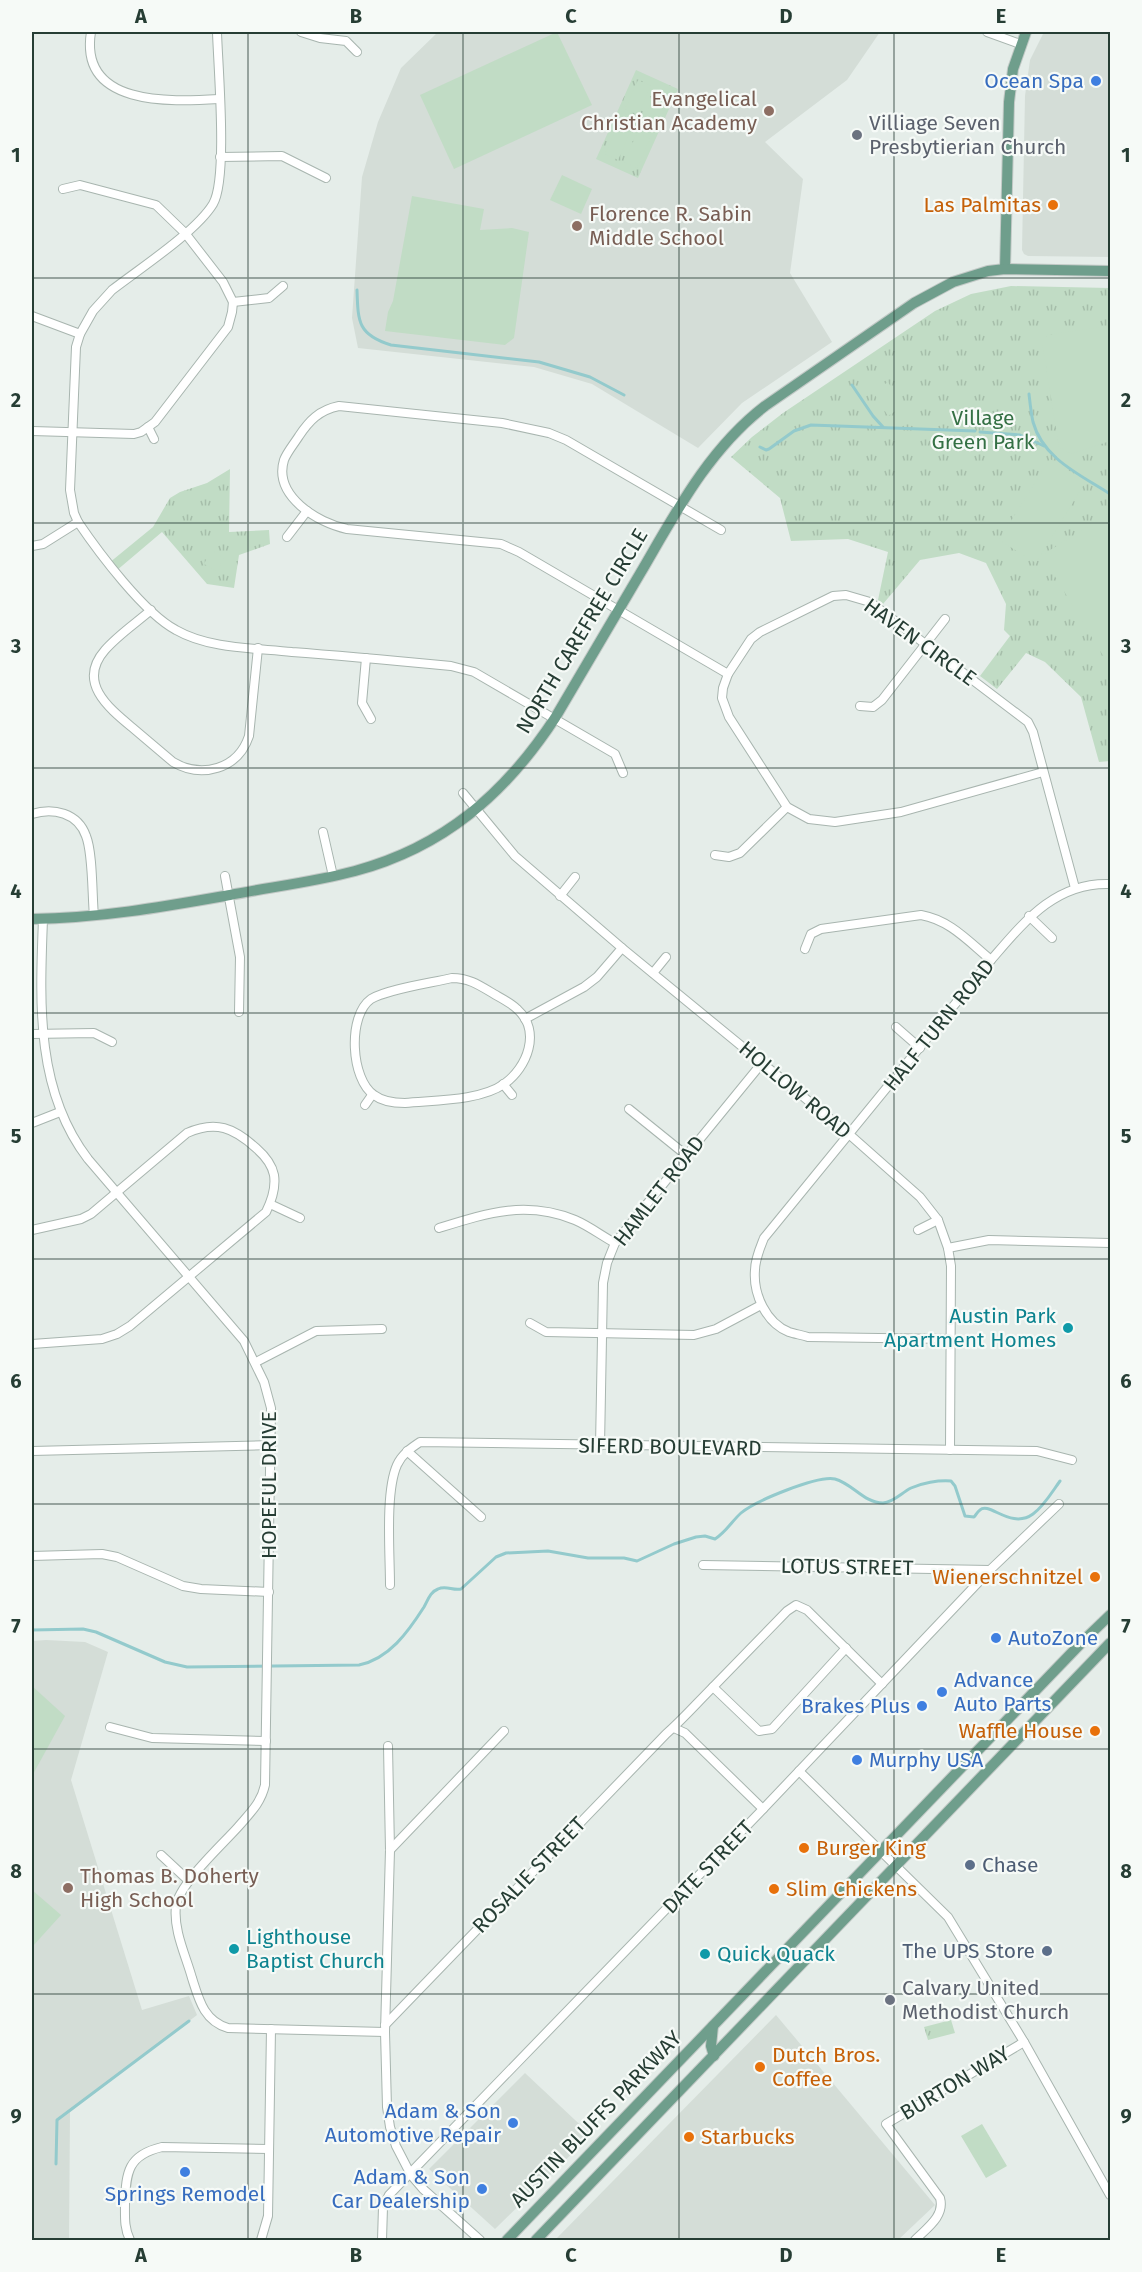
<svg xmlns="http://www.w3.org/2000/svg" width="1142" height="2272" font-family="'Fira Sans',sans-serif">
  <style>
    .built { fill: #d4ddd7 }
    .grass { fill: url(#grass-tufts) }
    .pitch { fill: #c1dcc5 }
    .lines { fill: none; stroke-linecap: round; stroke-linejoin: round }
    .stream { stroke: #93cacc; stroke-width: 3 }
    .minor-casing { stroke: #a8b5af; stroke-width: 10 }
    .major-casing { stroke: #c2c9c6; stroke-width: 12 }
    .minor { stroke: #fff; stroke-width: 8 }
    .major { stroke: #6f9e8c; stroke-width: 10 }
    .grid { fill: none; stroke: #263d34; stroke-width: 1.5; stroke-opacity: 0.55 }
    .shop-dot { fill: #3f7fe0; stroke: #f6faf7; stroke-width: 2 }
    .education-dot { fill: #8d6e63; stroke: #f6faf7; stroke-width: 2 }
    .worship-dot { fill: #6b7280; stroke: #f6faf7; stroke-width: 2 }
    .food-dot { fill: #e8710a; stroke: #f6faf7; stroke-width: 2 }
    .culture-dot { fill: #0f9aa8; stroke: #f6faf7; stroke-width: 2 }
    .service-dot { fill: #5c6f8a; stroke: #f6faf7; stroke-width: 2 }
    .labels { text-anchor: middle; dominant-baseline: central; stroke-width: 4.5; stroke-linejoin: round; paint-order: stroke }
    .shop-label { font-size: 21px; fill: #366cbe; stroke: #f6faf7; text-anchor: end }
    .education-label { font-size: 21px; fill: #785e54; stroke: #f6faf7; text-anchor: start }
    .worship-label { font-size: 21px; fill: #5b616d; stroke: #f6faf7; text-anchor: start }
    .food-label { font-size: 21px; fill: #c56008; stroke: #f6faf7; text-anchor: start }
    .park-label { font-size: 21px; fill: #347044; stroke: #f6faf7 }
    .street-label { font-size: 21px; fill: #263d34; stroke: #f6faf7 }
    .culture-label { font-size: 21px; fill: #0d838f; stroke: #f6faf7; text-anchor: start }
    .service-label { font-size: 21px; fill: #4e5e75; stroke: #f6faf7; text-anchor: start }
    .neatline { fill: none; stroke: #263d34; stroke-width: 2 }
    .grid-label { font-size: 20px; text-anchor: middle; font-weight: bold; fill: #263d34 }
  </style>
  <defs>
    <pattern id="grass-tufts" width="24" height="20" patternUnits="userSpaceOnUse" patternTransform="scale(1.5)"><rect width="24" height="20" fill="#c1dcc5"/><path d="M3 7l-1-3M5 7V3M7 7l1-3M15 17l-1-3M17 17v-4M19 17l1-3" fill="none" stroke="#a6beaa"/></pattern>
  </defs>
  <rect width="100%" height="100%" fill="#e5ede9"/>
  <g class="built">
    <polygon points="438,32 880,32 847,80 765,142 803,179 790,273 832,342 742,403 698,448 592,384 534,367 358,348 352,318 362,177 378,122 401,68"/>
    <polygon points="1044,32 1110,32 1110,257 1028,256 1024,254 1022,250 1025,96 1030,60"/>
    <polygon points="46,1640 85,1642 108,1652 71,1780 142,2010 189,1996 197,2015 70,2112 69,2240 32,2240 32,1641"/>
    <polygon points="776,2015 935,2205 898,2240 555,2240"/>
    <polygon points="525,2073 591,2135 495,2229 429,2169"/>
  </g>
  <g class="grass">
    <polygon points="636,70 678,89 638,178 596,159"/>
    <polygon points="1011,286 1110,288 1110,761 1099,762 1081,697 1045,662 1026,653 997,689 980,676 1010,636 1004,630 1006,604 986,563 959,553 920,560 883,604 878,600 888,552 848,539 791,541 780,498 731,457 752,437 783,413 935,311 971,294"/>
    <polygon points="230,469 229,532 269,530 270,544 239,555 234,588 207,584 162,532 116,571 109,563 153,527 170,498 180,492 207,483"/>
    <polygon points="951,2020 955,2033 928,2040 924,2027"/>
  </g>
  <g class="pitch">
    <polygon points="557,32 592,105 454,169 420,95"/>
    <polygon points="638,80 651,86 638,115 625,109"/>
    <polygon points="657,89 671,95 658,124 644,118"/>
    <polygon points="618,125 631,131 618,160 605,154"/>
    <polygon points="637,133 650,139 637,168 624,162"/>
    <polygon points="562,175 592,189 581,214 550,200"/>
    <polygon points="412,196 484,209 480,230 512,228 529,232 514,338 505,345 385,331 388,312 393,301"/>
    <polygon points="1110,326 1110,441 1071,454 1059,447 1042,342 1047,335"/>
    <polygon points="888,382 903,406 888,416 873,392"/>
    <polygon points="1050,459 1086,481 1036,563 999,540"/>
    <polygon points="1110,513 1110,656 1105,659 1042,555"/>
    <polygon points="211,550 224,558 217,571 204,564"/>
    <polygon points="32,1686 65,1716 32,1776"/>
    <polygon points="32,1890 61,1915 32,1947"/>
    <polygon points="982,2124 1007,2166 986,2178 961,2136"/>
  </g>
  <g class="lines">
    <g class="stream">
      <path d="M357,290C358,322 358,335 391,345L539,362L590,377L624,395"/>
      <polyline points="852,385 873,416 883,427"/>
      <path d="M1029,394C1030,403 1031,413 1033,422C1043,459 1081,475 1110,494"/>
      <polyline points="980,432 1020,435 1044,446"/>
      <polyline points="760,447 766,450 769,449 794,431 811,425 975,431"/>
      <path d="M32,1630L83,1629L96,1632L165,1662L187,1667L359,1665C389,1659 408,1632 424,1607C428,1600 430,1592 438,1589C446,1585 453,1591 461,1589L496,1557L506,1553L548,1551L588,1558H624L637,1561L674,1544L696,1537L705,1536L715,1539C726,1532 732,1521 741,1513C755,1501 818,1475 835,1479C853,1484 864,1503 883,1503C894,1502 901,1493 911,1488C922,1483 938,1480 951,1481L955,1486L965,1516L974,1517C976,1515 977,1512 980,1510C989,1501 1011,1530 1033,1514C1044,1506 1052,1492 1060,1481"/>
      <polyline points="56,2164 57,2120 189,2021"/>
    </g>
    <g class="minor-casing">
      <g id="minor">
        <path d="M91,32C79,106 169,102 219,99"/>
        <path d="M217,32C218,67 228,179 213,204C196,232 139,269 112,290L93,311L80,334L76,347L70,490L74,513L78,522C99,553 144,613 176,630C209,649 255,648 292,652C345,656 398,661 451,666L474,672L615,754L623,773"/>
        <polyline points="301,32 320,38 346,41 357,52"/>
        <polyline points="987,32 1020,44"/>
        <polyline points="220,157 282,156 326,178"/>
        <polyline points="63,189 80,185 156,205 185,233 223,282 233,302 269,298 283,286"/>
        <polyline points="32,316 80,334"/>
        <polyline points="148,427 154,439"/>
        <polyline points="32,431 134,434 141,432 155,422 228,327 232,312 233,302"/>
        <path d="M721,530L566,440L549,433L502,423L339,406C319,410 309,421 299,436C294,444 287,452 284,460C273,496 318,523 347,529L501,544L519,552L728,674"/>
        <polyline points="287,537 307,511"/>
        <polyline points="32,546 43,544 78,522"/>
        <path d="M151,610C136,623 118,635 105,650C76,683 110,709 134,729C147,740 160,751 173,762C202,779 238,769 249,736L258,648"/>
        <polyline points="366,658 362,703 371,719"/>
        <polyline points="860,706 873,707 882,700 945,619"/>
        <polyline points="1043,772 901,812 835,822 809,819 787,807 729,717 722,698 723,688 728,674 751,639 760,632 833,596 846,595 870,602 1028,722 1033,732 1075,888"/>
        <polyline points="463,793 515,856 622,948 850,1135 920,1197 938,1220 948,1248 951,1266 950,1450"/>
        <path d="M32,814C53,807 78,813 86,836C93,853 92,896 94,916"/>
        <polyline points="323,832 333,876"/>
        <polyline points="715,855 729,857 740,853 787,807"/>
        <polyline points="225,876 240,957 239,1012"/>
        <polyline points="560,896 575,877"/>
        <polyline points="1029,916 1052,938"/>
        <path d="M43,919C40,1001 35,1090 88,1159L244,1341L264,1382L271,1408L265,1785C261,1803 250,1813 238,1827C222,1845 179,1884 176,1906C173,1930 186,1956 192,1978C199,2000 204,2021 228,2028L385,2032"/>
        <path d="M805,949L811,934L821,929L921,915C950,920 969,942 991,960"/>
        <polyline points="653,973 666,957"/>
        <path d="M452,978C469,978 479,985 494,994C501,998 511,1003 517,1009C542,1031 527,1068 504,1084C480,1101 434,1100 405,1103C394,1103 383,1102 374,1095C351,1080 347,1016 371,999C388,989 431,983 452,978Z"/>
        <polyline points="525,1019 584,987 597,977 622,948"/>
        <polyline points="896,1027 920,1048"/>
        <polyline points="32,1034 94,1033 112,1042"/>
        <polyline points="503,1084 512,1095"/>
        <polyline points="365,1105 372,1095"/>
        <polyline points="629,1109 686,1155"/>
        <polyline points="32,1123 60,1112"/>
        <polyline points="270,1204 300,1218"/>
        <path d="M439,1228C487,1213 526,1200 575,1220C589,1226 602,1236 615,1243"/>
        <path d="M32,1230L81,1219L91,1214L187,1133C216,1120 234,1128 256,1148C264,1155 272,1165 274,1175C276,1188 272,1200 266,1212L130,1326L117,1334L102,1339L32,1344"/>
        <polyline points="918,1230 938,1220"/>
        <polyline points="948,1248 989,1240 1110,1243"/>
        <polyline points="530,1323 546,1332 694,1335 716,1329 761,1305"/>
        <path d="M950,1339L808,1337C802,1335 795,1334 789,1332C766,1323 753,1294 755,1270C755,1259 760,1248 764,1238L991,960C1024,922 1055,882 1110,884"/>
        <polyline points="256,1362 316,1331 382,1329"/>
        <polyline points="600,1446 603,1283 607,1263 615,1243 762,1063"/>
        <polyline points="32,1451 271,1445"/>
        <polyline points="407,1451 481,1517"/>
        <polyline points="32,1556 102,1554 117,1557 183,1586 201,1589 269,1592"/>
        <polyline points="703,1565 990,1570"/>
        <path d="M390,1585C390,1553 385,1492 397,1465C402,1454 411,1448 420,1442L1037,1451L1072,1460"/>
        <polyline points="713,1687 787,1611 796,1605 807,1610 882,1684"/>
        <polyline points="110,1727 152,1738 266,1741"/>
        <polyline points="674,1728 685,1733 763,1809"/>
        <polyline points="388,1746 390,1850 385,2032 387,2107 390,2127 396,2146 411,2175 423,2189 480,2240"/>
        <polyline points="799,1771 948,1917 1024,2042 1110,2195"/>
        <polyline points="390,1850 504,1731"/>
        <polyline points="161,1855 189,1881"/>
        <path d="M385,2025L666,1734C682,1720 697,1703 713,1687L759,1731L772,1729L846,1648"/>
        <path d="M130,2240C124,2228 125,2217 125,2203C126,2172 128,2155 162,2147L269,2149"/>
        <polyline points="261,2240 268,2216 271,2029"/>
        <polyline points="382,2240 383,2207 389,2195 763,1809 990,1570 1059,1504"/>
        <path d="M915,2240C927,2228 945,2216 940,2198L886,2124L1024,2042"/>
      </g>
    </g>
    <g class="major-casing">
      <g id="major">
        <polyline points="1005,269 1009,102 1013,69 1026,32"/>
        <path d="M32,919C101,918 162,907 230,895C271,887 314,882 355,871C444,847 505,794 555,718C584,669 612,621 641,572C676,512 709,449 765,406L914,303L953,282L988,271L1005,269L1110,271"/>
        <polyline points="713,2026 711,2046 714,2056"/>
        <polyline points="507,2240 1085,1639 1110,1615"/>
        <polyline points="536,2240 1110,1643"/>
      </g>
    </g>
    <use href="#minor" class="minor"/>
    <use href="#major" class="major"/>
  </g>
  <path class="grid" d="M248,32V2240M463,32V2240M679,32V2240M894,32V2240M32,278H1110M32,523H1110M32,768H1110M32,1013H1110M32,1259H1110M32,1504H1110M32,1749H1110M32,1994H1110"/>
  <g class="shop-dot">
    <circle cx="1096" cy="81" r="6"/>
    <circle cx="996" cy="1638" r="6"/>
    <circle cx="942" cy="1692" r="6"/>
    <circle cx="922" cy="1706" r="6"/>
    <circle cx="857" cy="1760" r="6"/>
    <circle cx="513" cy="2123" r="6"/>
    <circle cx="185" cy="2172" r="6"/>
    <circle cx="482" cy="2189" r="6"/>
  </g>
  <g class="education-dot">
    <circle cx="769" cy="111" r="6"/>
    <circle cx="577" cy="226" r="6"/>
    <circle cx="68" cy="1888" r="6"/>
  </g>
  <g class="worship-dot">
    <circle cx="857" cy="135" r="6"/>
    <circle cx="890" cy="2000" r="6"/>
  </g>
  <g class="food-dot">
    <circle cx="1053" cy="205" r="6"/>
    <circle cx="1095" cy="1577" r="6"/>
    <circle cx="1095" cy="1731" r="6"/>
    <circle cx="804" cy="1848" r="6"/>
    <circle cx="774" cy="1889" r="6"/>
    <circle cx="760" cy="2067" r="6"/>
    <circle cx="689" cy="2137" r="6"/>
  </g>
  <g class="culture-dot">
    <circle cx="1068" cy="1328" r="6"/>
    <circle cx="234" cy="1949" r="6"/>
    <circle cx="705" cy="1954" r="6"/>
  </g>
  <g class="service-dot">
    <circle cx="970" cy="1865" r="6"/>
    <circle cx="1047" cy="1951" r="6"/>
  </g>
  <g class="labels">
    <g class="shop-label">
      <text x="1084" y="81">Ocean Spa</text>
      <text x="1008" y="1638" text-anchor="start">AutoZone</text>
      <text x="954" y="1680" text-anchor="start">Advance<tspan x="954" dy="24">Auto Parts</tspan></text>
      <text x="910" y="1706">Brakes Plus</text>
      <text x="869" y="1760" text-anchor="start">Murphy USA</text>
      <text x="501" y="2111">Adam &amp; Son<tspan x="501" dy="24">Automotive Repair</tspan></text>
      <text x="470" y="2177">Adam &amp; Son<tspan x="470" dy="24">Car Dealership</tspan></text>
      <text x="185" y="2194" text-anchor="middle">Springs Remodel</text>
    </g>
    <g class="education-label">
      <text x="757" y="99" text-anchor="end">Evangelical<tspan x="757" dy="24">Christian Academy</tspan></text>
      <text x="589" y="214">Florence R. Sabin<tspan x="589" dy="24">Middle School</tspan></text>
      <text x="80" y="1876">Thomas B. Doherty<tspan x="80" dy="24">High School</tspan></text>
    </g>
    <g class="worship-label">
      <text x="869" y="123">Villiage Seven<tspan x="869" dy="24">Presbytierian Church</tspan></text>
      <text x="902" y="1988">Calvary United<tspan x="902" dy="24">Methodist Church</tspan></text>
    </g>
    <g class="food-label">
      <text x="1041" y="205" text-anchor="end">Las Palmitas</text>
      <text x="1083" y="1577" text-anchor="end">Wienerschnitzel</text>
      <text x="1083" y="1731" text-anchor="end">Waffle House</text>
      <text x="816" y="1848">Burger King</text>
      <text x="786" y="1889">Slim Chickens</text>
      <text x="772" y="2055">Dutch Bros.<tspan x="772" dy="24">Coffee</tspan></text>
      <text x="701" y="2137">Starbucks</text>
    </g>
    <g class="park-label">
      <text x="983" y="418">Village<tspan x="983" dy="24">Green Park</tspan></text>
    </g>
    <g class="street-label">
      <text transform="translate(582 631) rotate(-59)">NORTH CAREFREE CIRCLE</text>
      <text transform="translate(920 642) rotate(36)">HAVEN CIRCLE</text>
      <text transform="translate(939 1025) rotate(-51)">HALF TURN ROAD</text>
      <text transform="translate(795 1090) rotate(40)">HOLLOW ROAD</text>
      <text transform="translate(659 1191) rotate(-52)">HAMLET ROAD</text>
      <text transform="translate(670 1447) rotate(1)">SIFERD BOULEVARD</text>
      <text transform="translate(269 1485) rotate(-90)">HOPEFUL DRIVE</text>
      <text transform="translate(847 1567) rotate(1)">LOTUS STREET</text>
      <text transform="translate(708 1867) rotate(-46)">DATE STREET</text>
      <text transform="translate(529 1875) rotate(-46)">ROSALIE STREET</text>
      <text transform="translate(955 2083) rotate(-31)">BURTON WAY</text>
      <text transform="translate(596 2119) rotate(-46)">AUSTIN BLUFFS PARKWAY</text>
    </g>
    <g class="culture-label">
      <text x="1056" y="1316" text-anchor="end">Austin Park<tspan x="1056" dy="24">Apartment Homes</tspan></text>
      <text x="246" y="1937">Lighthouse<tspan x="246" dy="24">Baptist Church</tspan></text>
      <text x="717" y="1954">Quick Quack</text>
    </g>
    <g class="service-label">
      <text x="982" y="1865">Chase</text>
      <text x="1035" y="1951" text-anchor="end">The UPS Store</text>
    </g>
  </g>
  <rect width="1142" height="2272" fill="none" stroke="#f6faf7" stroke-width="66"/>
  <rect x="33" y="33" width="1076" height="2206" class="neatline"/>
  <g class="grid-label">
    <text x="141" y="23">A</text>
    <text x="356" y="23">B</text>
    <text x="571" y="23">C</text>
    <text x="786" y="23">D</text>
    <text x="1001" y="23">E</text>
    <text x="16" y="162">1</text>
    <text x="1126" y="162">1</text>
    <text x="16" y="407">2</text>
    <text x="1126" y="407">2</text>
    <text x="16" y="653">3</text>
    <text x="1126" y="653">3</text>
    <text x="16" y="898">4</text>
    <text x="1126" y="898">4</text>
    <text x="16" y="1143">5</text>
    <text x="1126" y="1143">5</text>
    <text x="16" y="1388">6</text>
    <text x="1126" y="1388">6</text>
    <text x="16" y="1633">7</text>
    <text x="1126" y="1633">7</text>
    <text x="16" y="1878">8</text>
    <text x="1126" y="1878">8</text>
    <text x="16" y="2123">9</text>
    <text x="1126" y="2123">9</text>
    <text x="141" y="2262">A</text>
    <text x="356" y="2262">B</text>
    <text x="571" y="2262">C</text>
    <text x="786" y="2262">D</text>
    <text x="1001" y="2262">E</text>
  </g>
</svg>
